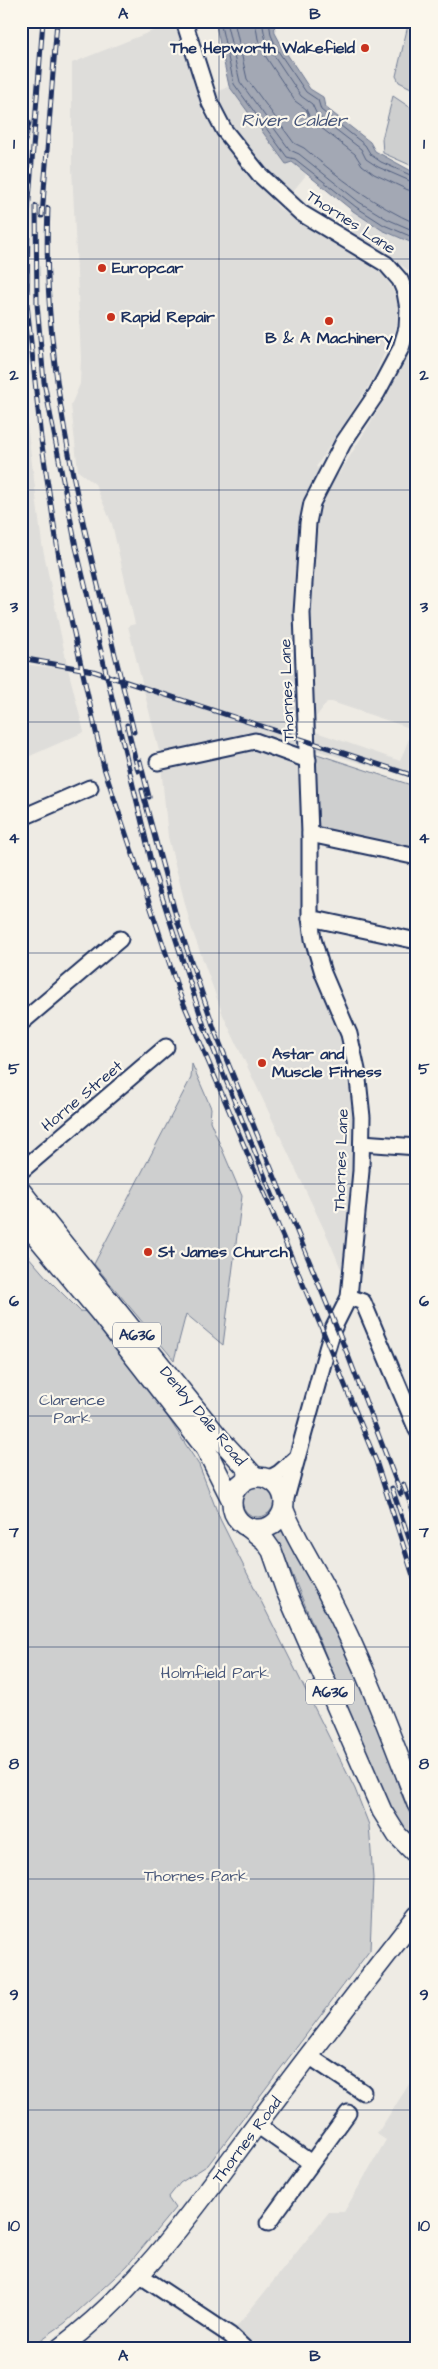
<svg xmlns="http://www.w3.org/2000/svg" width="438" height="2369" font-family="'Architects Daughter',sans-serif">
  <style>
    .built { fill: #deddda; fill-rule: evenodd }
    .green { fill: #cecfcf; stroke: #747f96 }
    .water { fill: #a3a8b4; stroke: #6d7892 }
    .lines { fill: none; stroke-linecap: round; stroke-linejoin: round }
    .shore { stroke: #515f80; stroke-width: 1 }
    .minor-casing { stroke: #1b2f5e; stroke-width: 19 }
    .major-casing { stroke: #1b2f5e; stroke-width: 22 }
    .minor { stroke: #fbf7ec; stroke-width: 15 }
    .major { stroke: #fbf7ec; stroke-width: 19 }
    .rail-casing { stroke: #1b2f5e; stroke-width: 5 }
    .rail { stroke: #fbf7ec; stroke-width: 3; stroke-dasharray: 9; stroke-linecap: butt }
    .grid { fill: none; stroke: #1b2f5e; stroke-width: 1; stroke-opacity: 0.55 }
    .poi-dot { fill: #c8321e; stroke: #fbf7ec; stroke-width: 2 }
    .labels { text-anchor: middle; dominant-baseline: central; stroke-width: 4.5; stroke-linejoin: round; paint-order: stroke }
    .shield { fill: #fbf7ec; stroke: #5e6b89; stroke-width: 1 }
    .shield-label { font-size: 15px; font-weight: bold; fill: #1b2f5e }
    .poi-label { font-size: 16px; font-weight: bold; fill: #1b2f5e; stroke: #fbf7ec; text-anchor: start }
    .street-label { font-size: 16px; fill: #1b2f5e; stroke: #fbf7ec }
    .park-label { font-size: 16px; fill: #48577a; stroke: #fbf7ec }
    .water-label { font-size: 18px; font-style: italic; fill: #445378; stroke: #fbf7ec }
    .neatline { fill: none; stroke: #1b2f5e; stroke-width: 2 }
    .grid-label { font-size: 16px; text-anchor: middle; font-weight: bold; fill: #1b2f5e }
  </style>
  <rect width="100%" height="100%" fill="#eeebe4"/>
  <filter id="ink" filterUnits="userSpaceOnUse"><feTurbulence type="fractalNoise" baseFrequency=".02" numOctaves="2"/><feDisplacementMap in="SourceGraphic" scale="10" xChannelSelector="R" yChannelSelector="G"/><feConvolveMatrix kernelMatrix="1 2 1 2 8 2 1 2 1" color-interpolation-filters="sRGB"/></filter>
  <g filter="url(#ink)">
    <g class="built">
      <path d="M175,22L203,113L241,165L280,209L384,275L398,299L397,324L373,379L316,467L339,474L389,392L417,338V779L308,748L310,918L360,1093L346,1281L329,1240L223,1015L191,927L168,837L160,755L128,626L135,624L112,524L95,484L78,471L71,405L80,384L81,358L72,168V63ZM327,702H332L413,729L400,761L316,732V717Z"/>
      <polygon points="229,86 286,163 292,162 306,175 289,196 261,170 224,123 216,93"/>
      <polygon points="353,211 382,230 417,245 417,280 407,269 341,226"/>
      <polygon points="21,376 42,544 68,669 84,732 21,760 21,664 56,668 21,661"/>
      <polygon points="417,2072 417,2348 244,2348 230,2335 329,2212 344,2212 386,2140 377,2134"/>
    </g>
    <g class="green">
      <polygon points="409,21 417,21 417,91 399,82 396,76"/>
      <polygon points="393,96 417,112 417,168 383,153 382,139"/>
      <polygon points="314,753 417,787 417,850 319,828"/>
      <polygon points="192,1064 211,1108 210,1121 242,1196 223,1345 186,1314 174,1360 94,1264 191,1078"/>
      <polygon points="21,1248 47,1278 80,1311 100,1313 199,1465 220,1519 355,1789 369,1825 373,1878 370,1950 208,2165 180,2183 168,2198 175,2208 127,2266 65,2323 29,2348 21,2348"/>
      <circle cx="258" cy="1501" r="16"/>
      <polygon points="283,1526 312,1577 376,1714 402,1796 417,1830 417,1845 393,1817 283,1552 272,1533"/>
    </g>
    <polygon class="water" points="215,21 274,21 275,33 283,48 310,89 323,97 325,107 370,142 375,151 417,174 417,245 382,230 353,211 292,162 286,164 229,86"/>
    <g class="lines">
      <g class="shore">
        <polyline points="220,21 234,84 287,157 295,159 356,207 384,225 417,239"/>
        <polyline points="226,21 240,82 290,150 299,154 359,202 387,219 417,232"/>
        <path d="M234,21L247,79L294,143L304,148C339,178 374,205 417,224"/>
        <polyline points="255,21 258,39 266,57 295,101 306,109 311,120 355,154 362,165 374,174 408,190 417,191"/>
        <polyline points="262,21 265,37 273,54 301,96 312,104 317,115 361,149 366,159 378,167 417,184"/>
        <polyline points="269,21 271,35 278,51 306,92 318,100 321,110 365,145 371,155 381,162 417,178"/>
      </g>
      <g class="minor-casing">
        <g id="minor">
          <polyline points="184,21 210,103 224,130 260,175 301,213 386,264 400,280 405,292 408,309 407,328 401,348 377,393 343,443 312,503 308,523 302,613 310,834 310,918 313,939 323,973 349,1034 357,1070 362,1117 361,1171 349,1297 333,1329 327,1349 285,1502"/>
          <polyline points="158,762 255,741 308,760"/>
          <polyline points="21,818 90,788"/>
          <polyline points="310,834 417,857"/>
          <polyline points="310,918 417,941"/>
          <polyline points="21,1023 120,939"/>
          <polyline points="362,1143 417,1147"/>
          <polyline points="21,1171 166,1047"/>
          <polyline points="349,1297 363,1302 417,1430"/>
          <polyline points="268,1479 279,1473 296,1458"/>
          <polyline points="309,2056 363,2092"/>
          <polyline points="257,2125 311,2163"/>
          <polyline points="268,2223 348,2113"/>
          <polyline points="141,2276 230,2335 244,2348"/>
        </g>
      </g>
      <g class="major-casing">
        <g id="major">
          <polyline points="21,1191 220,1439 255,1477"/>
          <polyline points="21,1218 100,1313 206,1449 231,1499"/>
          <circle cx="258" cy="1503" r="26"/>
          <path d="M284,1510C296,1540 314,1566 328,1594C363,1662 390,1733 417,1804"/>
          <polyline points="249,1528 265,1541 272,1551 286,1591 382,1811 397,1835 417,1855"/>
          <path d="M60,2348C140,2288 196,2206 255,2127C308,2056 362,1986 417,1916"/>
        </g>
      </g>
      <use href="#minor" class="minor"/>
      <use href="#major" class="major"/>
      <g class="rail-casing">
        <g id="rail">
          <polyline points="43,21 28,212 27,304 41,439 63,584 104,768 180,995 322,1329 376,1461 417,1588"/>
          <polyline points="21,158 29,123"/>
          <polyline points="36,206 37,304 44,382 76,547 153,869 204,1026 274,1199"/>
          <path d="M48,208C40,387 93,560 134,732"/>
          <polyline points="42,216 57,21"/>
          <polyline points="21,658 93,671 417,777"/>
          <polyline points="127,725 138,771"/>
          <polyline points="140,761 149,797"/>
          <polyline points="142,790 178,923 216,1034 349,1358 401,1494"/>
          <polyline points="403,1484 417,1521"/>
          <polyline points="392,1488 417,1562"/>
        </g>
      </g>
      <use href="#rail" class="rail"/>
    </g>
  </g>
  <path class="grid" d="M219,21V2348M21,259H417M21,490H417M21,722H417M21,953H417M21,1184H417M21,1416H417M21,1647H417M21,1879H417M21,2110H417"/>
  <g class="poi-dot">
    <circle cx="365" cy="48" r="5"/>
    <circle cx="102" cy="268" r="5"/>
    <circle cx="111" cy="317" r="5"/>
    <circle cx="329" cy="321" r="5"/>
    <circle cx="262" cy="1063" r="5"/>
    <circle cx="148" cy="1252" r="5"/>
  </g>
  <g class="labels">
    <g class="shield">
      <rect x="113" y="1322.5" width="48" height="25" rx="4"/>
      <rect x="306" y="1679.5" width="48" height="25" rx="4"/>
    </g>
    <g class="shield-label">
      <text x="137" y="1335">A636</text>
      <text x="330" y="1692">A636</text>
    </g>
    <g class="poi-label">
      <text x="355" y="48" text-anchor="end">The Hepworth Wakefield</text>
      <text x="112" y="268">Europcar</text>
      <text x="121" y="317">Rapid Repair</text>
      <text x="329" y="338" text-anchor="middle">B &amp; A Machinery</text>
      <text x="272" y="1054">Astar and<tspan x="272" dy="18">Muscle Fitness</tspan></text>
      <text x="158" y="1252">St James Church</text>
    </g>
    <g class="street-label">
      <text transform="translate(351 222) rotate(33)">Thornes Lane</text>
      <text transform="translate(287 690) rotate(-92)">Thornes Lane</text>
      <text transform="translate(82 1096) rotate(-40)">Horne Street</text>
      <text transform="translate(341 1160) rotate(-88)">Thornes Lane</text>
      <text transform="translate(203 1416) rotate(50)">Denby Dale Road</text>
      <text transform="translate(247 2140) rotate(-53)">Thornes Road</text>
    </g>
    <g class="park-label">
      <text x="72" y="1400">Clarence<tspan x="72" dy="18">Park</tspan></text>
      <text x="215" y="1673">Holmfield Park</text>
      <text x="196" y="1876">Thornes Park</text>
    </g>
    <g class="water-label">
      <text x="294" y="120">River Calder</text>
    </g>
  </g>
  <rect width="438" height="2369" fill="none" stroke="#fbf7ec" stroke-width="55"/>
  <rect x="28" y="28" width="382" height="2314" class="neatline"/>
  <g class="grid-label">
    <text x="123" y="19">A</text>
    <text x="315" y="19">B</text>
    <text x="14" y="149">1</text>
    <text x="424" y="149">1</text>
    <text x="14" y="380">2</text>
    <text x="424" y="380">2</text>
    <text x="14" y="612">3</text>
    <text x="424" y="612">3</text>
    <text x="14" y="843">4</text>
    <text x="424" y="843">4</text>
    <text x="14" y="1074">5</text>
    <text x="424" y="1074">5</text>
    <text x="14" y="1306">6</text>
    <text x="424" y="1306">6</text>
    <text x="14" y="1537">7</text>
    <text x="424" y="1537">7</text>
    <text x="14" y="1769">8</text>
    <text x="424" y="1769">8</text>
    <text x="14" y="2000">9</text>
    <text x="424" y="2000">9</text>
    <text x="14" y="2231">10</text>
    <text x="424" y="2231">10</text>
    <text x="123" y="2361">A</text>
    <text x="315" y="2361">B</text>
  </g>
</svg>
